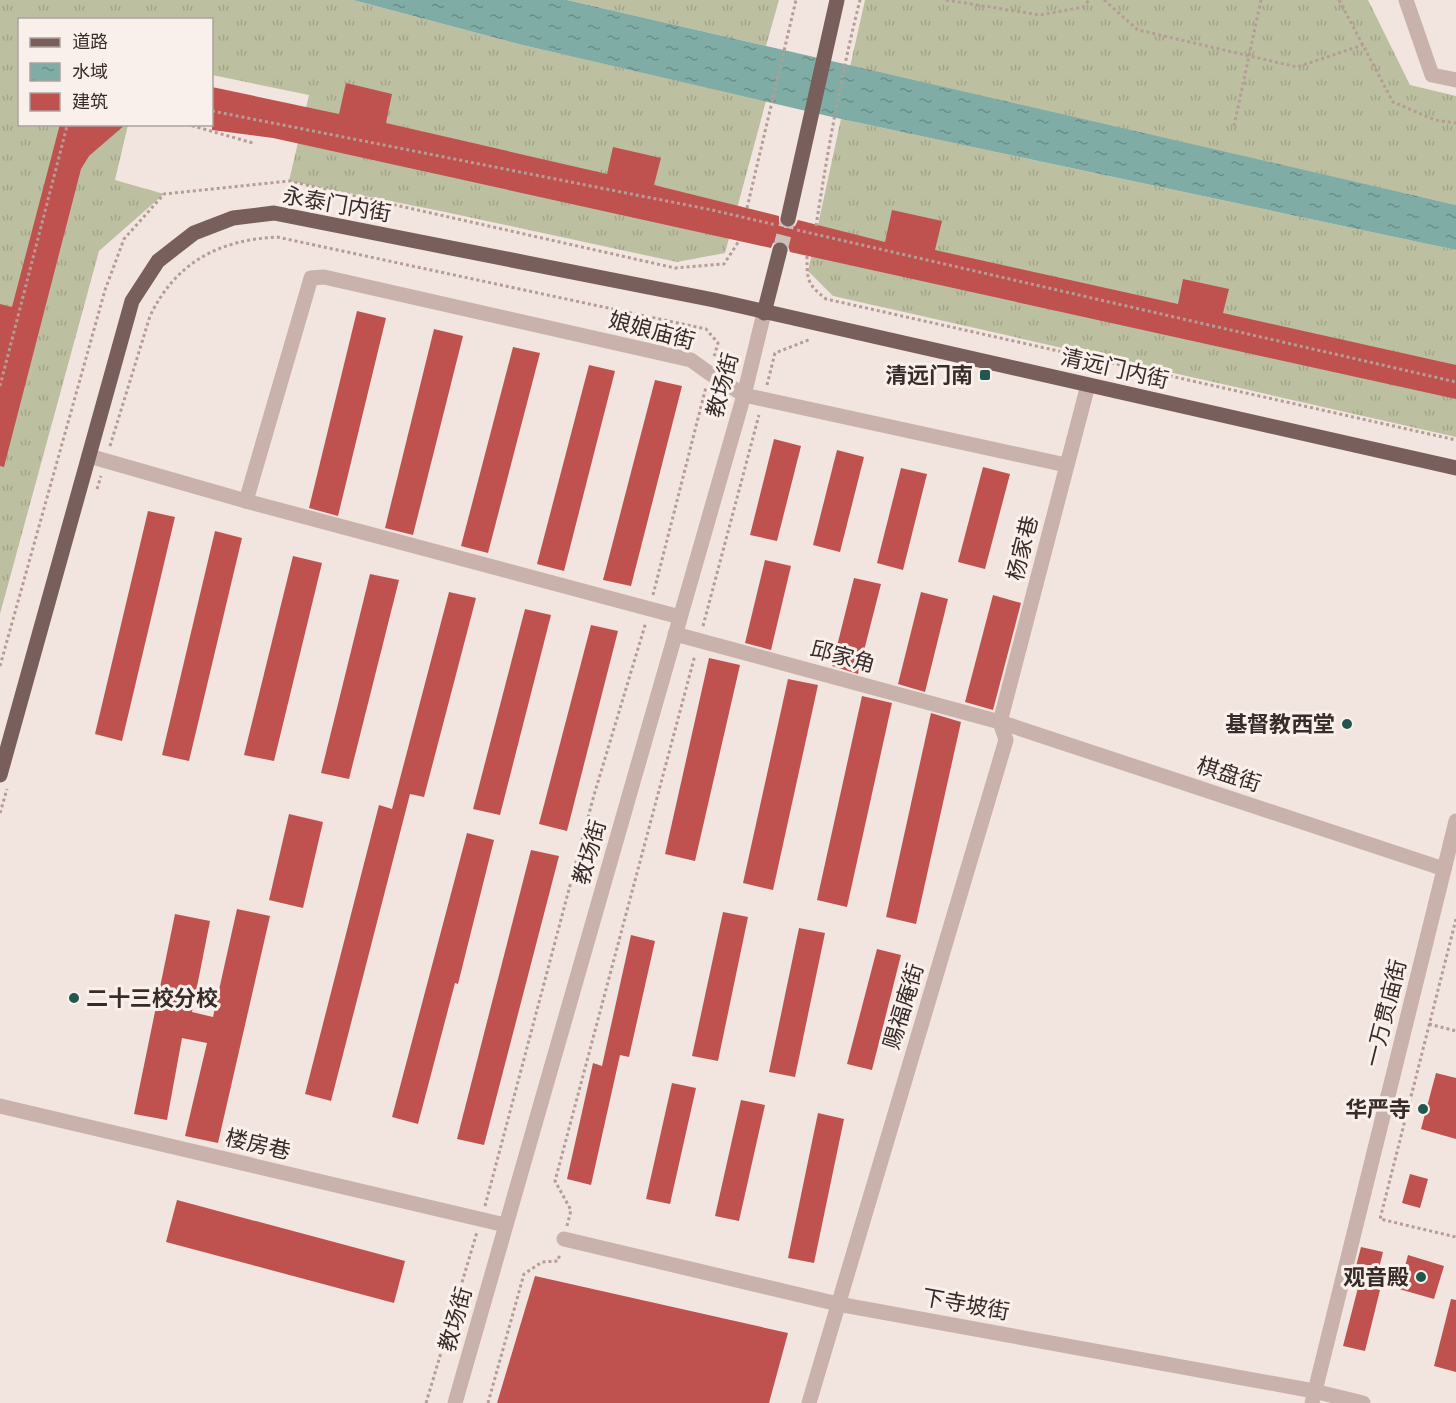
<svg xmlns="http://www.w3.org/2000/svg" width="1456" height="1403" font-family="'PT Sans Narrow','Noto Sans SC',sans-serif">
  <style>
    .grass { fill: url(#grass-tufts) }
    .water { fill: url(#water-ripples) }
    .building { fill: #bf524f }
    .lines { fill: none; stroke-linecap: round; stroke-linejoin: round }
    .major-tunnel { stroke: #cdc0bb; stroke-width: 15; stroke-dasharray: 15 8; stroke-linecap: butt }
    .path { stroke: #b59c96; stroke-width: 3; stroke-dasharray: 3 3; stroke-linecap: butt }
    .minor { stroke: #c9b2ab; stroke-width: 15 }
    .major { stroke: #795f5c; stroke-width: 15 }
    .poi-dot { fill: #22574f; stroke: #f9f0eb; stroke-width: 2 }
    .labels { text-anchor: middle; dominant-baseline: central; stroke-width: 6; stroke-linejoin: round; paint-order: stroke }
    .street-label { font-size: 22px; fill: #382b2a; stroke: #f9f0eb }
    .poi-label { font-size: 22px; font-weight: bold; fill: #382b2a; stroke: #f9f0eb; text-anchor: end }
  </style>
  <defs>
    <pattern id="grass-tufts" width="24" height="20" patternUnits="userSpaceOnUse" patternTransform="scale(1.5)"><rect width="24" height="20" fill="#bcc0a0"/><path d="M3 7l-1-3M5 7V3M7 7l1-3M15 17l-1-3M17 17v-4M19 17l1-3" fill="none" stroke="#a2a58a"/></pattern>
    <pattern id="water-ripples" width="26" height="14" patternUnits="userSpaceOnUse" patternTransform="scale(1.5)"><rect width="26" height="14" fill="#7fada5"/><path d="M2 4q2-2 4 0t4 0M15 11q2-2 4 0t4 0" fill="none" stroke="#698d87"/></pattern>
  </defs>
  <rect width="100%" height="100%" fill="#f2e5df"/>
  <g class="grass">
    <polygon points="0,0 353,0 518,44 766,101 725,253 677,262 445,212 289,181 309,95 212,75 212,20 20,20 20,124 128,125 115,180 164,194 99,251 0,614"/>
    <polygon points="567,0 779,0 766,46"/>
    <polygon points="865,0 1368,0 1410,85 1456,96 1456,205 850,67"/>
    <polygon points="841,119 1456,250 1456,437 833,296 808,271"/>
  </g>
  <polygon class="water" points="353,0 567,0 1456,205 1456,250 841,119 518,44"/>
  <g class="building">
    <polygon points="346,83 392,94 386,123 607,174 613,147 661,158 654,185 779,216 779,222 785,228 795,226 798,220 885,242 892,210 942,221 935,250 1178,304 1183,279 1229,289 1223,313 1456,365 1456,399 790,252 787,243 782,240 773,243 771,248 273,138 212,130 212,87 339,114"/>
    <polygon points="60,124 126,124 89,156 81,169 4,467 0,466 0,304 12,307"/>
    <polygon points="357,311 386,318 338,516 309,508"/>
    <polygon points="434,329 463,336 413,535 385,528"/>
    <polygon points="513,347 540,353 488,553 461,546"/>
    <polygon points="589,365 615,371 564,571 537,564"/>
    <polygon points="655,380 682,386 631,586 603,580"/>
    <polygon points="774,439 801,446 777,541 750,535"/>
    <polygon points="837,450 864,457 840,552 813,545"/>
    <polygon points="983,467 1010,474 985,569 958,562"/>
    <polygon points="901,468 927,474 903,570 877,563"/>
    <polygon points="148,511 175,517 122,741 95,734"/>
    <polygon points="215,531 242,538 189,761 162,755"/>
    <polygon points="293,556 322,563 274,761 244,755"/>
    <polygon points="765,560 791,566 771,650 745,643"/>
    <polygon points="370,574 399,580 349,779 321,773"/>
    <polygon points="854,578 881,584 858,674 832,666"/>
    <polygon points="449,592 476,598 424,797 410,794 331,1101 305,1094 379,805 392,809"/>
    <polygon points="921,592 948,599 925,692 898,684"/>
    <polygon points="993,595 1021,603 993,710 965,702"/>
    <polygon points="525,609 551,615 500,815 473,809"/>
    <polygon points="591,625 618,631 567,831 539,824"/>
    <polygon points="709,658 740,665 695,861 665,854"/>
    <polygon points="788,679 818,685 773,890 743,883"/>
    <polygon points="862,696 892,703 847,907 817,900"/>
    <polygon points="931,713 961,722 916,924 886,917"/>
    <polygon points="289,814 323,822 303,908 269,900"/>
    <polygon points="467,833 494,840 458,984 455,983 418,1124 392,1117"/>
    <polygon points="531,850 559,856 484,1145 457,1139"/>
    <polygon points="237,909 270,916 218,1143 185,1136 207,1043 182,1038 167,1120 134,1114 175,914 210,921 192,1012 213,1017"/>
    <polygon points="723,912 748,917 718,1061 692,1056"/>
    <polygon points="799,928 825,933 795,1077 769,1072"/>
    <polygon points="631,935 655,941 629,1057 620,1055 591,1185 567,1179 593,1063 602,1066"/>
    <polygon points="877,949 901,955 872,1070 847,1064"/>
    <polygon points="1436,1073 1456,1078 1456,1139 1421,1129"/>
    <polygon points="672,1083 696,1088 670,1204 646,1199"/>
    <polygon points="741,1100 765,1105 739,1221 715,1216"/>
    <polygon points="818,1113 844,1119 814,1263 788,1258"/>
    <polygon points="1410,1174 1428,1179 1420,1208 1402,1203"/>
    <polygon points="177,1200 405,1261 394,1303 166,1242"/>
    <polygon points="1361,1247 1383,1252 1374,1288 1380,1290 1365,1351 1343,1346 1361,1276 1354,1274"/>
    <polygon points="1408,1255 1444,1266 1434,1299 1399,1289"/>
    <polygon points="535,1276 788,1333 769,1403 497,1403"/>
    <polygon points="1451,1299 1456,1300 1456,1372 1434,1366"/>
  </g>
  <g class="lines">
    <polyline class="major-tunnel" points="780,250 788,219"/>
    <g class="path">
      <polyline points="946,0 1040,15 1083,7 1089,0"/>
      <polyline points="1104,0 1138,30 1297,67 1363,45"/>
      <polyline points="1339,0 1393,102 1435,120 1456,123"/>
      <polyline points="212,111 712,210 776,225"/>
      <polyline points="186,124 253,143"/>
      <polyline points="1234,126 1261,0"/>
      <polyline points="747,208 796,0"/>
      <path d="M816,226C828,149 841,75 860,0"/>
      <polyline points="797,230 1456,382"/>
      <path d="M807,256C807,280 807,284 826,299L1456,440"/>
      <polyline points="767,385 775,353 811,339"/>
      <polyline points="0,386 67,126 71,124"/>
      <path d="M110,446L150,316C176,262 219,240 277,237L706,329L718,343L714,357"/>
      <polyline points="97,489 101,476"/>
      <polyline points="653,595 706,387"/>
      <polyline points="703,626 759,415"/>
      <polyline points="0,666 105,290 124,239 164,194 289,181 675,268 724,264 739,241"/>
      <polyline points="0,813 7,789"/>
      <polyline points="1456,919 1380,1219 1456,1237"/>
      <polyline points="1429,1024 1456,1031"/>
      <polyline points="485,1206 594,795 646,622"/>
      <polyline points="567,1226 571,1210 555,1181 695,655"/>
      <polyline points="426,1403 477,1232"/>
      <polyline points="488,1403 524,1274 542,1262 558,1261 560,1253"/>
    </g>
    <g class="minor">
      <polyline points="1406,0 1432,75 1456,80"/>
      <polyline points="89,456 246,501 680,617"/>
      <polyline points="246,501 311,278 324,277 691,360 709,373 744,395 1066,465"/>
      <polyline points="675,634 1000,722 1444,869"/>
      <polyline points="1000,722 1088,385"/>
      <polyline points="0,1106 505,1225"/>
      <polyline points="564,1239 838,1304 1314,1391 1363,1403"/>
      <polyline points="455,1403 744,395 764,313"/>
      <polyline points="809,1403 1006,740 1000,722"/>
      <polyline points="1312,1403 1456,821"/>
    </g>
    <g class="major">
      <polyline points="788,219 837,0"/>
      <polyline points="764,313 780,250"/>
      <polyline points="0,775 132,301 158,261 194,233 233,218 274,213 714,300 1456,468"/>
    </g>
  </g>
  <g class="poi-dot">
    <rect x="979" y="369" width="12" height="12" rx="3"/>
    <circle cx="1347" cy="724" r="6"/>
    <circle cx="74" cy="998" r="6"/>
    <circle cx="1423" cy="1109" r="6"/>
    <circle cx="1421" cy="1277" r="6"/>
  </g>
  <g class="labels">
    <g class="street-label">
      <text transform="translate(337 204) rotate(10)">永泰门内街</text>
      <text transform="translate(652 330) rotate(15)">娘娘庙街</text>
      <text transform="translate(1115 368) rotate(13)">清远门内街</text>
      <text transform="translate(722 385) rotate(-75)">教场街</text>
      <text transform="translate(1022 548) rotate(-76)">杨家巷</text>
      <text transform="translate(843 656) rotate(15)">邱家角</text>
      <text transform="translate(1229 774) rotate(18)">棋盘街</text>
      <text transform="translate(589 852) rotate(-74)">教场街</text>
      <text transform="translate(903 1006) rotate(-73)">赐福庵街</text>
      <text transform="translate(1385 1013) rotate(-76)">一万贯庙街</text>
      <text transform="translate(258 1144) rotate(13)">楼房巷</text>
      <text transform="translate(966 1304) rotate(10)">下寺坡街</text>
      <text transform="translate(455 1319) rotate(-74)">教场街</text>
    </g>
    <g class="poi-label">
      <text x="973" y="375">清远门南</text>
      <text x="1335" y="724">基督教西堂</text>
      <text x="86" y="998" text-anchor="start">二十三校分校</text>
      <text x="1411" y="1109">华严寺</text>
      <text x="1409" y="1277">观音殿</text>
    </g>
  </g>
  <rect x="18" y="18" width="195" height="108" fill="#f9f0eb" stroke="#aca19e" stroke-width="1.5"/>
  <rect x="30" y="38" width="30" height="9" fill="#795f5c" stroke="#aca19e" stroke-width="1.5"/>
  <text x="72" y="48" font-size="18" fill="#382b2a">道路</text>
  <rect x="30" y="63" width="30" height="18" fill="url(#water-ripples)" stroke="#aca19e" stroke-width="1.5"/>
  <text x="72" y="78" font-size="18" fill="#382b2a">水域</text>
  <rect x="30" y="93" width="30" height="18" fill="#bf524f" stroke="#aca19e" stroke-width="1.5"/>
  <text x="72" y="108" font-size="18" fill="#382b2a">建筑</text>
</svg>
